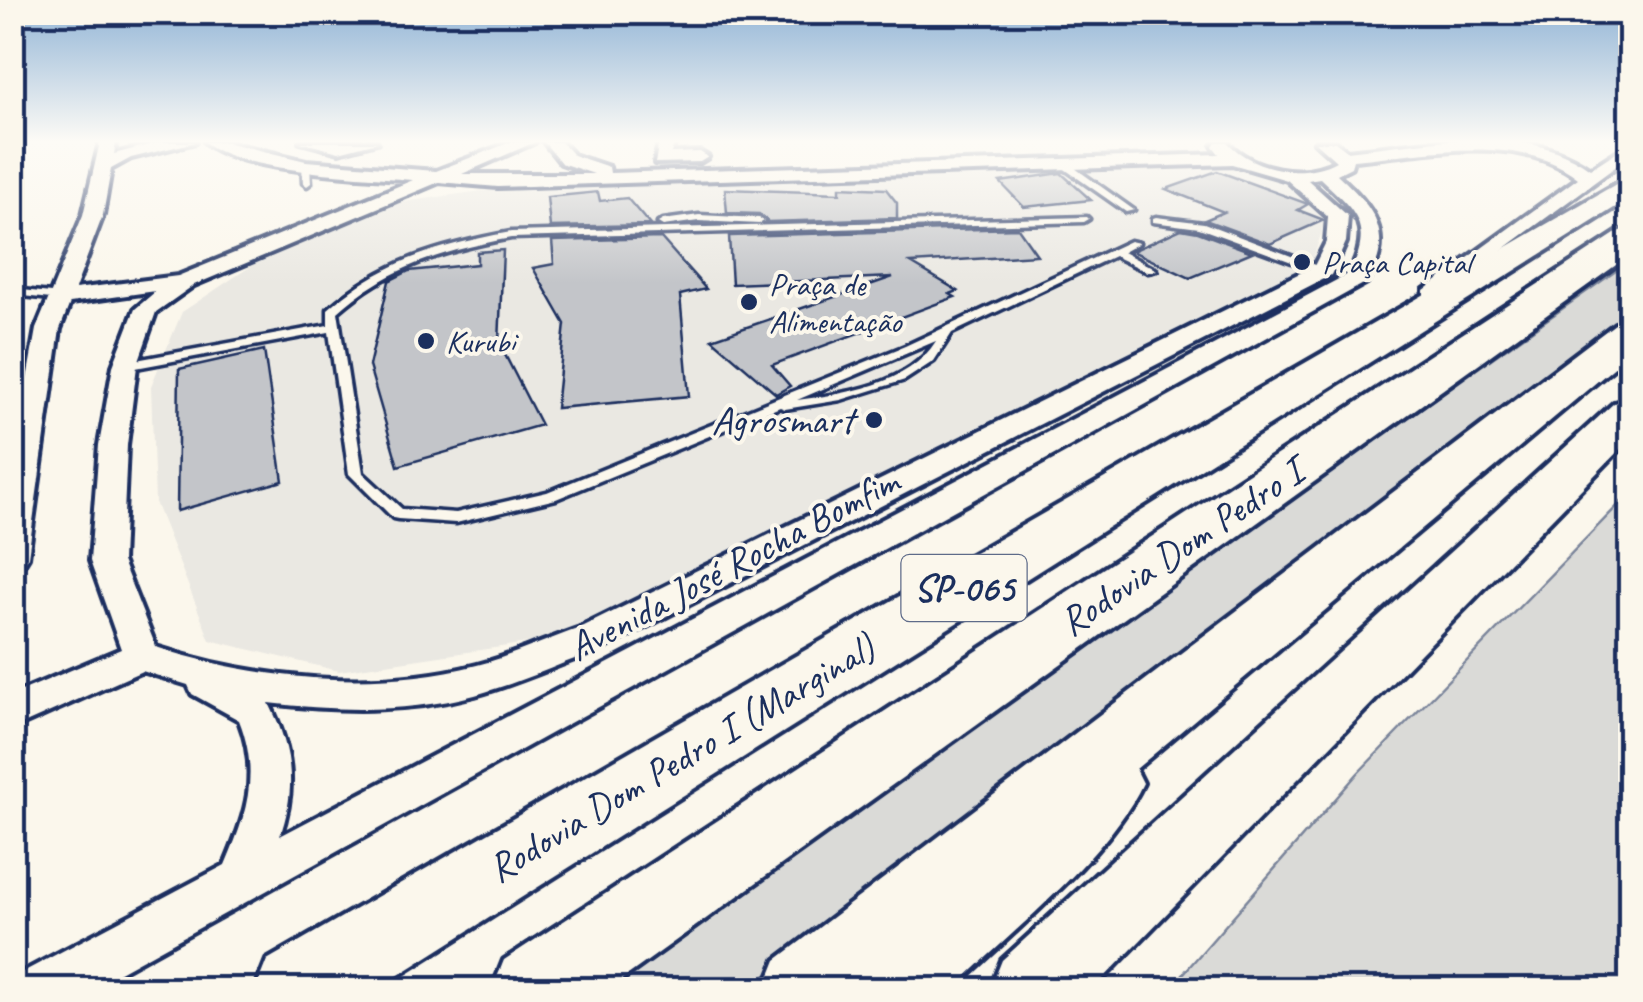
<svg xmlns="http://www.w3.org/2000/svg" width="1643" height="1002" font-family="Caveat,sans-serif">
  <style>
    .built { fill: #eae8e2 }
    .green { fill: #dadad7; stroke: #7a849a; stroke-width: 2.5 }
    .building { fill: #c3c5c9; stroke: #1b2f5e; stroke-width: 2.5 }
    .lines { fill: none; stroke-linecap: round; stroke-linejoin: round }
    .lane-casing { stroke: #1b2f5e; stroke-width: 7 }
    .street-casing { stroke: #1b2f5e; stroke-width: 8 }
    .highway-casing { stroke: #1b2f5e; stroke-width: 8 }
    .lane { fill: #fbf7ec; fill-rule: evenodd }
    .street { fill: #fbf7ec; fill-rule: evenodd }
    .highway { fill: #fbf7ec; fill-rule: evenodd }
    .poi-dot { fill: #1b2f5e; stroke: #fbf7ec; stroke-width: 4 }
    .labels { text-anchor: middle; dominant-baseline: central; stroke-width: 8; stroke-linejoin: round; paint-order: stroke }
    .far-poi-label { font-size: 32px; fill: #1b2f5e; stroke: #fbf7ec; text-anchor: start }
    .shield { fill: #fbf7ec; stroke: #5e6b89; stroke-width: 2.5 }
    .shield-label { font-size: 38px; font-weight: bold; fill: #1b2f5e }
    .poi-label { font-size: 40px; fill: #1b2f5e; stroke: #fbf7ec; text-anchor: end }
    .street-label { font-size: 40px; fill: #1b2f5e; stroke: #fbf7ec }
  </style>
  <rect width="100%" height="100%" fill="#fbf7ec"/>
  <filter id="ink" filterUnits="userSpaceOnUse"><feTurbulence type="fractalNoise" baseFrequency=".01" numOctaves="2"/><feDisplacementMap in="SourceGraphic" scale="20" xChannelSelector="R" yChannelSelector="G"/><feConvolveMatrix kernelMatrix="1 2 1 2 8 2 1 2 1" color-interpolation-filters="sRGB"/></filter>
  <g filter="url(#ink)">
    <polygon class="built" points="1238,167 1297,183 1327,215 1310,269 594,633 339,671 210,640 155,502 151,386 182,312 286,243 403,202 517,186"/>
    <g class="green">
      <polygon points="1630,261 1630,312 748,989 596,990"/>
      <polygon points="1630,493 1630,989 1170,989 1358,773"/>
    </g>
    <g class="building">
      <polygon points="1217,171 1308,204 1298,210 1324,220 1270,244 1205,220 1224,212 1166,189"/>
      <polygon points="1061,173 1091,200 1024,207 1000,182"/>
      <polygon points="840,187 886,189 897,203 897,218 768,222 759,214 727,213 725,189 840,193"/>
      <polygon points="598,192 600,201 627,198 650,225 550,227 547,197"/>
      <polygon points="1018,228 1037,255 911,263 958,291 950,294 955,297 772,365 790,386 776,394 712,339 893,277 732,284 729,236"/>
      <polygon points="1181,229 1198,232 1252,252 1190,278 1132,251"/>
      <polygon points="661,238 706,289 680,295 689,396 556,408 565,324 533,268 554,264 552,241"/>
      <polygon points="503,250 499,343 541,425 398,466 369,366 389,281 409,271 477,264 477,252"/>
      <polygon points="264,350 283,481 177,511 179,369"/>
    </g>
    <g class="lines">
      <g class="lane-casing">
        <g id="lane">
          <polygon points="1059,161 1065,161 1134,210 1126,212 1059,165"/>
          <polygon points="306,163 310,166 311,183 307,186 303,183 302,166"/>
          <polygon points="699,215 759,218 764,221 759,224 699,221 663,226 658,223 663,220"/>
          <path d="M1087,217L1089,219L1084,222L511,238C446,250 388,267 338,312L363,473L402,509L456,513L547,492L905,346L1130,241L1139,243L1123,252L1157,270L1148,272L1114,256L952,333L934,361L905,380L841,400L785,409L780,407L556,499L456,523L398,519L393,518L349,474L329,332L125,370L119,366L125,362L328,325V309C383,261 440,245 511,232ZM936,341C909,385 844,394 797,400Z"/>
          <polygon points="1156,217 1204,223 1328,270 1319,272 1199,228 1153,222 1153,218"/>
          <polygon points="12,289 61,294 67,297 61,300 12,295"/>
        </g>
      </g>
      <g class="street-casing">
        <g id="street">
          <path d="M100,142H116L114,154L160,142H195L131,158L111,169L103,215L75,289L178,276L413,180C367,176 236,172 205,142H225L306,161L436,171L511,142H535L462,174H594L561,163L544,142H561L573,155L609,167L610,173L1219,154L1213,146L1216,142H1227C1253,170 1303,179 1336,161L1315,142H1335L1347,151C1422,144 1525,121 1590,169L1630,143V156L1432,302L1424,300V290L1578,178C1519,132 1423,154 1353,160L1351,167L1337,174C1373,207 1396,234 1367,282L87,990H14L21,973L225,865C247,814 260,774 239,720L192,694L188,685L142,671L12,729V695L121,649L90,561L99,445L113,366L135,309L156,291L70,303L60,329L28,557L23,565L12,568V463L36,329L83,215ZM1232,164L1287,180L1328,217L1326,242L1314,266L580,628C545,640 512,656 477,665C374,691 257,680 156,647L122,561L127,445L137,366L156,312L194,285L439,182L498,187ZM1320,178C1355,211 1374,225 1350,273L280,836C297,787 292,749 269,703C338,711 407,713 475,695C519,683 561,663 604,648L1331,275L1346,242L1348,216L1308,180Z"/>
          <polygon points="300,142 377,142 339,152"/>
          <polygon points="659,142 675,142 671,153 700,152 708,157 700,162 655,163"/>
        </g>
      </g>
      <g class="highway-casing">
        <g id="highway">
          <polygon points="1630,176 1630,198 375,990 255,990 267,960"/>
          <polygon points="1630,228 1630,255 607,990 492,990 504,960 1618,232"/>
          <path d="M1630,321V354L1136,769L1143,783C1109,855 1011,932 952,990H764L776,960L1615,324Z"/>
          <polygon points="1630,399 1630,439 1092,990 990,990 1002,960 1614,403"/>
        </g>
      </g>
      <use href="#lane" class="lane"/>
      <use href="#street" class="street"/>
      <use href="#highway" class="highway"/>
    </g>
  </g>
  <linearGradient id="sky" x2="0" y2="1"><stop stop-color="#91b4d6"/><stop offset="0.5" stop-color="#fdfbf6"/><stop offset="1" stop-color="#fdfbf6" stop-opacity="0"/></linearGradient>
  <rect width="1643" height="283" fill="url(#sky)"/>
  <g class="poi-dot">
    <circle cx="1302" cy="262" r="10"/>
    <circle cx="749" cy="302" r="10"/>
    <circle cx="426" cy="341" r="10"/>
    <circle cx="874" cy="420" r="10"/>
  </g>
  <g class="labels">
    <g class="far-poi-label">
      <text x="1322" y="262">Praça Capital</text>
      <text x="769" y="284">Praça de<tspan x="769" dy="37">Alimentação</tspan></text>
      <text x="446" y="341">Kurubi</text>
    </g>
    <rect class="shield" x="901.5" y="555" width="125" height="66" rx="8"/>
    <g class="shield-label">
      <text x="964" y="588">SP-065</text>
    </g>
    <g class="poi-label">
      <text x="854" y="420">Agrosmart</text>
    </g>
    <g class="street-label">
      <text transform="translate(1181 547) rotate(-34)">Rodovia Dom Pedro I</text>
      <text transform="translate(733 564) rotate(-28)">Avenida José Rocha Bomfim</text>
      <text transform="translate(681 758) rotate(-31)">Rodovia Dom Pedro I (Marginal)</text>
    </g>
  </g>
  <rect width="1643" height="1002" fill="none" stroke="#fbf7ec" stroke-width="50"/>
  <rect x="25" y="25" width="1593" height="952" fill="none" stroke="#1b2f5e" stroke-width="4" filter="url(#ink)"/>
</svg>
